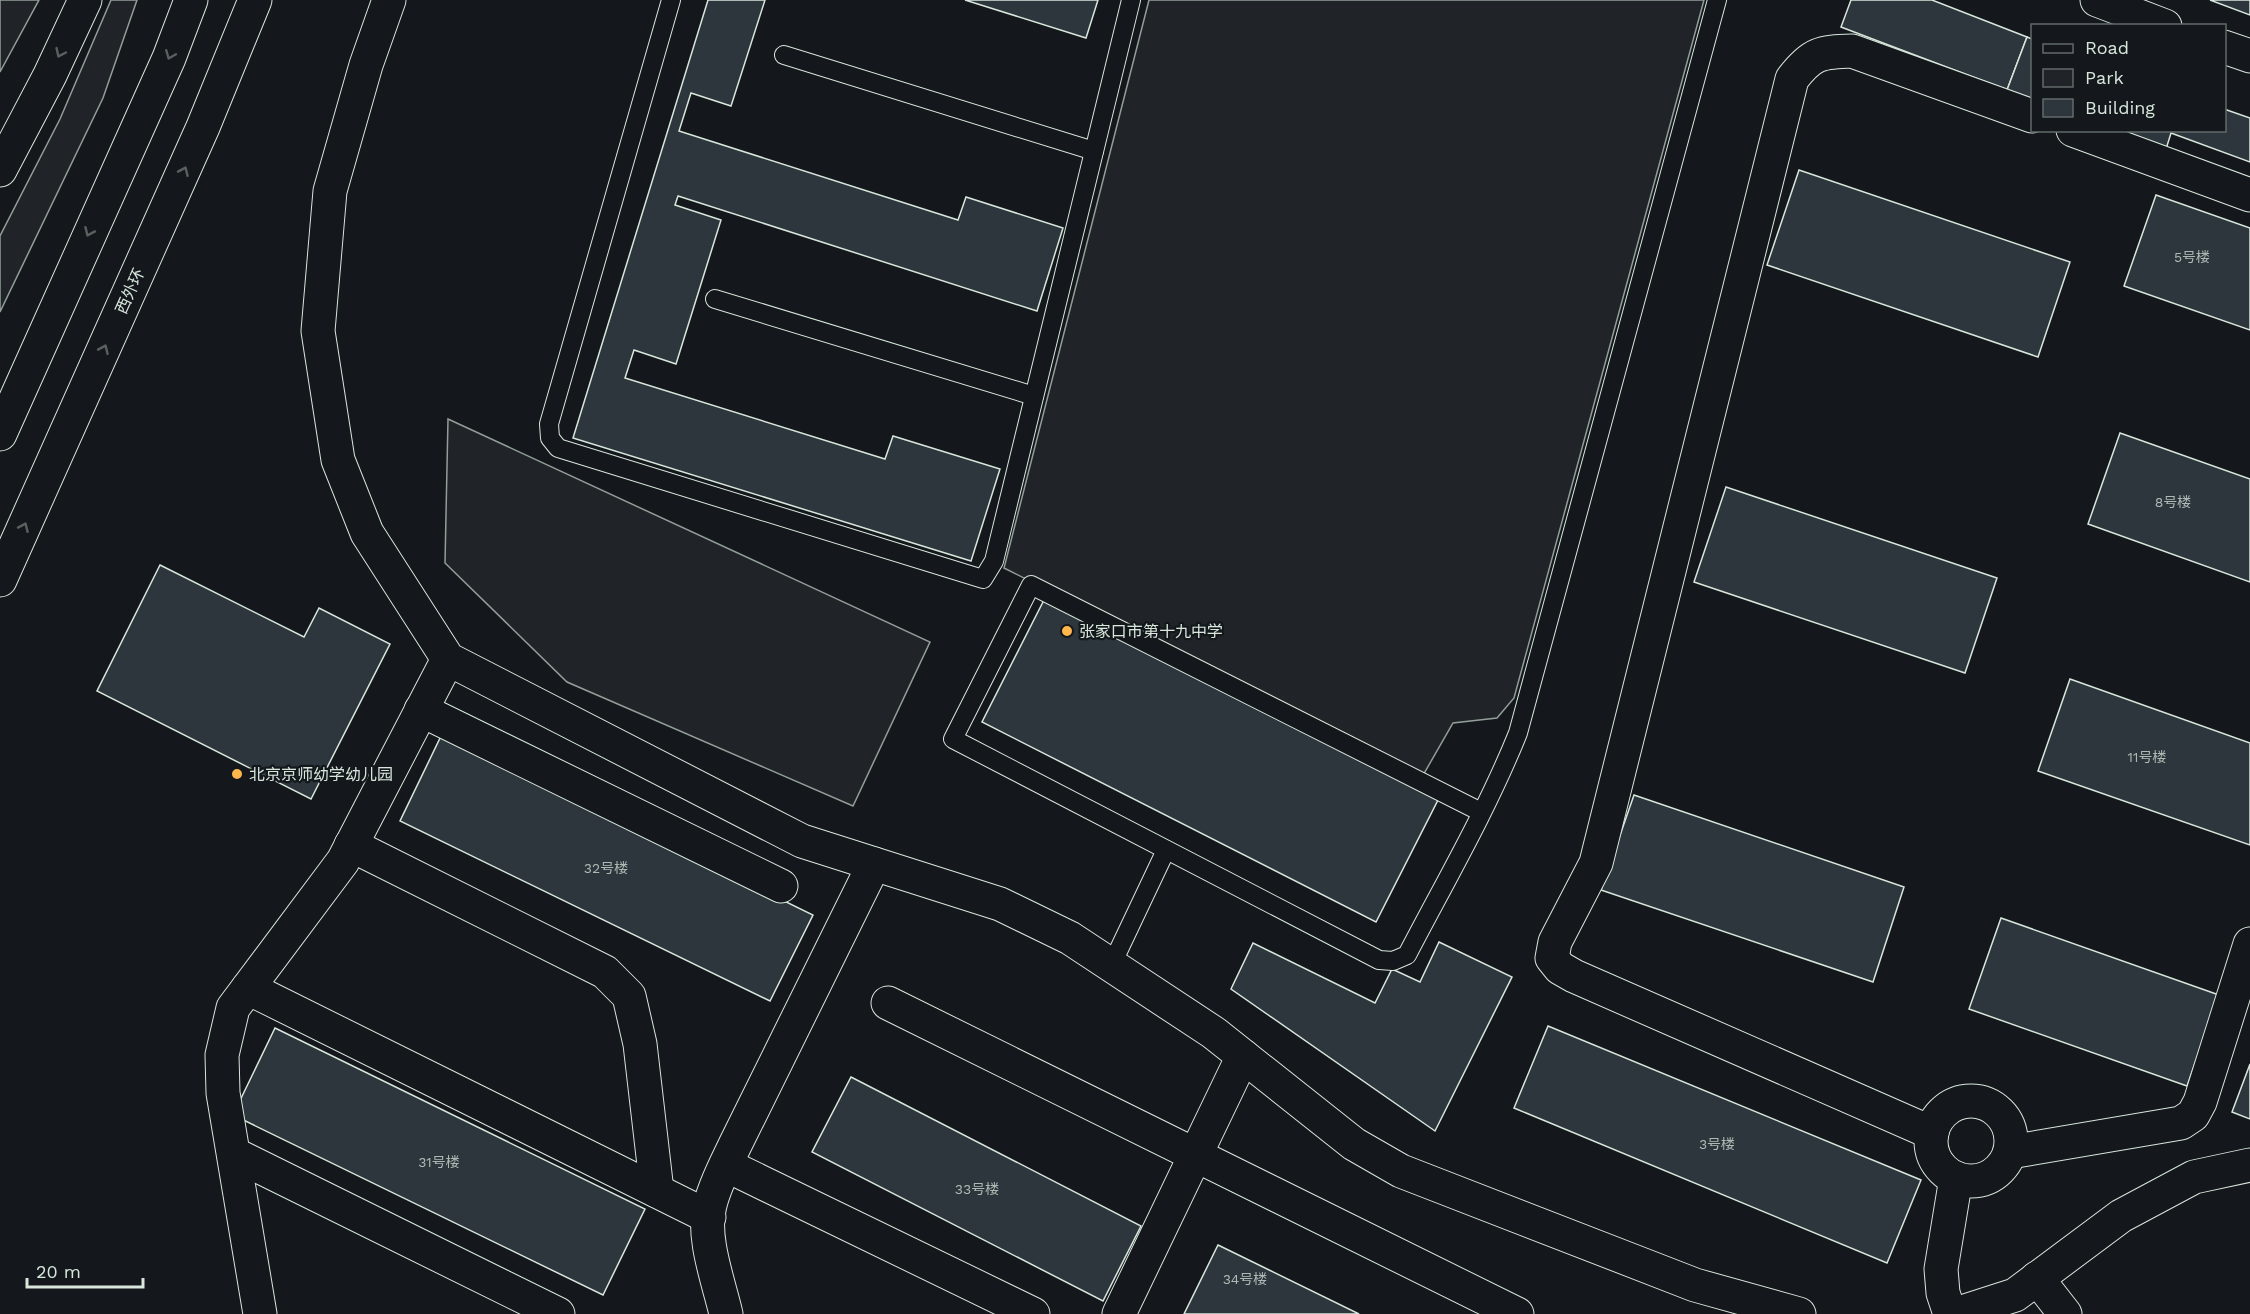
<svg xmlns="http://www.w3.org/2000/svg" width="2250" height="1314" font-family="'Work Sans','Noto Sans SC',sans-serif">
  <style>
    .green { fill: #202428; stroke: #939e99; stroke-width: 1.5 }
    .building { fill: #2c363c; stroke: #d8e6dc; stroke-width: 1.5 }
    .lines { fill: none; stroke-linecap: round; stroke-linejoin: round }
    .lane-casing { stroke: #d8e6dc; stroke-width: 20 }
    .street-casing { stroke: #d8e6dc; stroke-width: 35 }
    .secondary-casing { stroke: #d8e6dc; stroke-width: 35 }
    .highway-casing { stroke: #d8e6dc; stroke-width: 35 }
    .lane { stroke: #14181c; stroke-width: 18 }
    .street { stroke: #14181c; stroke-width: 33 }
    .secondary { stroke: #14181c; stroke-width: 33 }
    .highway { stroke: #14181c; stroke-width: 33 }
    .oneway { stroke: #59605f }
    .poi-dot { fill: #ffb74d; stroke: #14181c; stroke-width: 2 }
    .labels { text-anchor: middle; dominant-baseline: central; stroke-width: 4.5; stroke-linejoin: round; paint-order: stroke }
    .number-label { font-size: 14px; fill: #adbab4 }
    .street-label { font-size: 16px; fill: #d8e6dc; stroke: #14181c }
    .poi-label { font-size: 16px; fill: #d8e6dc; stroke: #14181c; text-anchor: start }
  </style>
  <rect width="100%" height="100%" fill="#14181c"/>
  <g class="green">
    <polygon points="0,0 39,0 0,72"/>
    <polygon points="111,0 137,0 103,98 0,312 0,236 60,119"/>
    <polygon points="1149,0 1704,0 1514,698 1497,718 1453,723 1422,777 1004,568"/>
    <polygon points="448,419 930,642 853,806 567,682 445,563"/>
  </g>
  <g class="building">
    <polygon points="708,0 765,0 731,106 691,93 679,131 958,220 966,197 1063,228 1037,311 678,196 675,205 721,220 676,364 634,350 625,378 885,459 893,436 1000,469 971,561 573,438"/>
    <polygon points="965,0 1098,0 1086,38"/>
    <polygon points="1851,0 1932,0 2027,37 2007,90 1841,27"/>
    <polygon points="2210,0 2250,0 2250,15"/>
    <polygon points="2027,37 2032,39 2032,100 2007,90"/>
    <polygon points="2224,109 2250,118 2250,162 2171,133 2172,130 2224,130"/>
    <polygon points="2116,130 2172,130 2166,149"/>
    <polygon points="1799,170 2070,262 2038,357 1767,265"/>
    <polygon points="2156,195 2250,228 2250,330 2124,286"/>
    <polygon points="2120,433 2250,479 2250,582 2088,524"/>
    <polygon points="1726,487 1997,578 1965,673 1694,582"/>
    <polygon points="160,565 304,637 319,608 390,644 311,799 97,691"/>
    <polygon points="1044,600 1438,800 1376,922 982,722"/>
    <polygon points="2070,679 2250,743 2250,845 2038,771"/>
    <polygon points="442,734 813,915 770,1001 400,821"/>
    <polygon points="1634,795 1904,887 1873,982 1601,890"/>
    <polygon points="2001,918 2219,995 2187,1086 1969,1009"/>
    <polygon points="1439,942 1512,977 1435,1131 1231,989 1253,943 1375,1003 1392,969 1420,982"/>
    <polygon points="1548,1026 1921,1180 1887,1263 1514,1108"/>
    <polygon points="275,1028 645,1209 603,1295 233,1115"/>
    <polygon points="2250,1064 2250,1119 2232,1112"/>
    <polygon points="851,1077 1141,1226 1103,1301 812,1152"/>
    <polygon points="1218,1245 1359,1314 1184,1314"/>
  </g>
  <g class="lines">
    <g class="lane-casing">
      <g id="lane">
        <polyline points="671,0 549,424 550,438 558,448 983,579 994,561 1131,0"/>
        <polyline points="784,55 1094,151"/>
        <polyline points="715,299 1034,396"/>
        <path d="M1481,812L1031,585L953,739L1379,960L1393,961L1407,955C1445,882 1487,810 1518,733L1717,0"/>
        <polyline points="1112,964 1166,850"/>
      </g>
    </g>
    <g class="street-casing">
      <g id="street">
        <polyline points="2097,0 2165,26"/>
        <polyline points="2224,47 2250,56"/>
        <polyline points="2073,130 2250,195"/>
        <polyline points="421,710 781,886"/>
        <polyline points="351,845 605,972 629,996 640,1044 657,1191"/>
        <polyline points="248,988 709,1217"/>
        <polyline points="888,1003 1517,1314"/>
        <circle cx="1971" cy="1141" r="40"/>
        <path d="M1932,1133L1574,976L1560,968L1552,958L1555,942L1596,863L1792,79C1812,53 1820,52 1852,51L2032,116"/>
        <polyline points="2010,1152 2181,1123 2193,1115 2200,1102 2250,944"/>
        <polyline points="234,1154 558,1314"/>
        <polyline points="726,1165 1033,1314"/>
        <polyline points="2037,1278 2065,1314"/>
        <polyline points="260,1314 223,1093 222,1055 233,1008 343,861 448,659"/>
        <path d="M726,1314C719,1283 701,1236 710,1205C715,1184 726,1164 735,1145L874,864"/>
        <polyline points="1119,1314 1243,1056"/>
        <polyline points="1950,1314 1943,1293 1941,1269 1956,1178"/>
      </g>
    </g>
    <g class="secondary-casing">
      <g id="secondary">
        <polyline points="389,0 366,65 330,191 318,331 338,460 367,533 448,659 802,841 1000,904 1070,938 1214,1033 1354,1144 1401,1171 1695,1285 1799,1314"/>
        <polyline points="0,170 50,75 85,0"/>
        <polyline points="1956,1314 2015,1295 2121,1216 2194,1177 2250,1165"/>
      </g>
    </g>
    <g class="highway-casing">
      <g id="highway">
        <polyline points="0,434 169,58 191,0"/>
        <polyline points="0,580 203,127 255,0"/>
      </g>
    </g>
    <use href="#lane" class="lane"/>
    <use href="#street" class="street"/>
    <use href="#secondary" class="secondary"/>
    <use href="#highway" class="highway"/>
  </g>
  <defs><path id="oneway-chevron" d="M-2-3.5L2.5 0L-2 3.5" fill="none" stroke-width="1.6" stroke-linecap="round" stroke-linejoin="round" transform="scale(1.5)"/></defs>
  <g class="oneway">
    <use href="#oneway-chevron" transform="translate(60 53) rotate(115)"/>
    <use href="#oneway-chevron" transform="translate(170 55) rotate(112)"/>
    <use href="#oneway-chevron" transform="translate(184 171) rotate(-66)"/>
    <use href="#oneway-chevron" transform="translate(89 232) rotate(114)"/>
    <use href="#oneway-chevron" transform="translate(104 349) rotate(-66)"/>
    <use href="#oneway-chevron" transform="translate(24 527) rotate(-66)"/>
  </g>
  <g class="poi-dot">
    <circle cx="1067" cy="631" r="6"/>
    <circle cx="237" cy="774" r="6"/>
  </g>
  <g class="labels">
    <g class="number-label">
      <text x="2192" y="257">5号楼</text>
      <text x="2173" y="502">8号楼</text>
      <text x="2147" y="757">11号楼</text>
      <text x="606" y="868">32号楼</text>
      <text x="1717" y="1144">3号楼</text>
      <text x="439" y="1162">31号楼</text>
      <text x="977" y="1189">33号楼</text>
      <text x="1245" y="1279">34号楼</text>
    </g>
    <g class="street-label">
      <text transform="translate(130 291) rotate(-66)">西外环</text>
    </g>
    <g class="poi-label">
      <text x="1079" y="631">张家口市第十九中学</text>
      <text x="249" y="774">北京京师幼学幼儿园</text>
    </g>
  </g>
  <rect x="2031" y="24" width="195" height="108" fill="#14181c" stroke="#626a69" stroke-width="1.5"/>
  <rect x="2043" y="44" width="30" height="9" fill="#14181c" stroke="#626a69" stroke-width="1.5"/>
  <text x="2085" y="54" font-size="18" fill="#d8e6dc">Road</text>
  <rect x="2043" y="69" width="30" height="18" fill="#202428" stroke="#626a69" stroke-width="1.5"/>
  <text x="2085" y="84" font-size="18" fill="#d8e6dc">Park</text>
  <rect x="2043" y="99" width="30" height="18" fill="#2c363c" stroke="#626a69" stroke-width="1.5"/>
  <text x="2085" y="114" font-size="18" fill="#d8e6dc">Building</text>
  <path d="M27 1278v9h116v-9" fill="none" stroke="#d8e6dc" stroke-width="3"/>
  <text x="36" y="1278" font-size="18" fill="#d8e6dc" stroke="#14181c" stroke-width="4.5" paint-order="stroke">20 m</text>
</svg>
